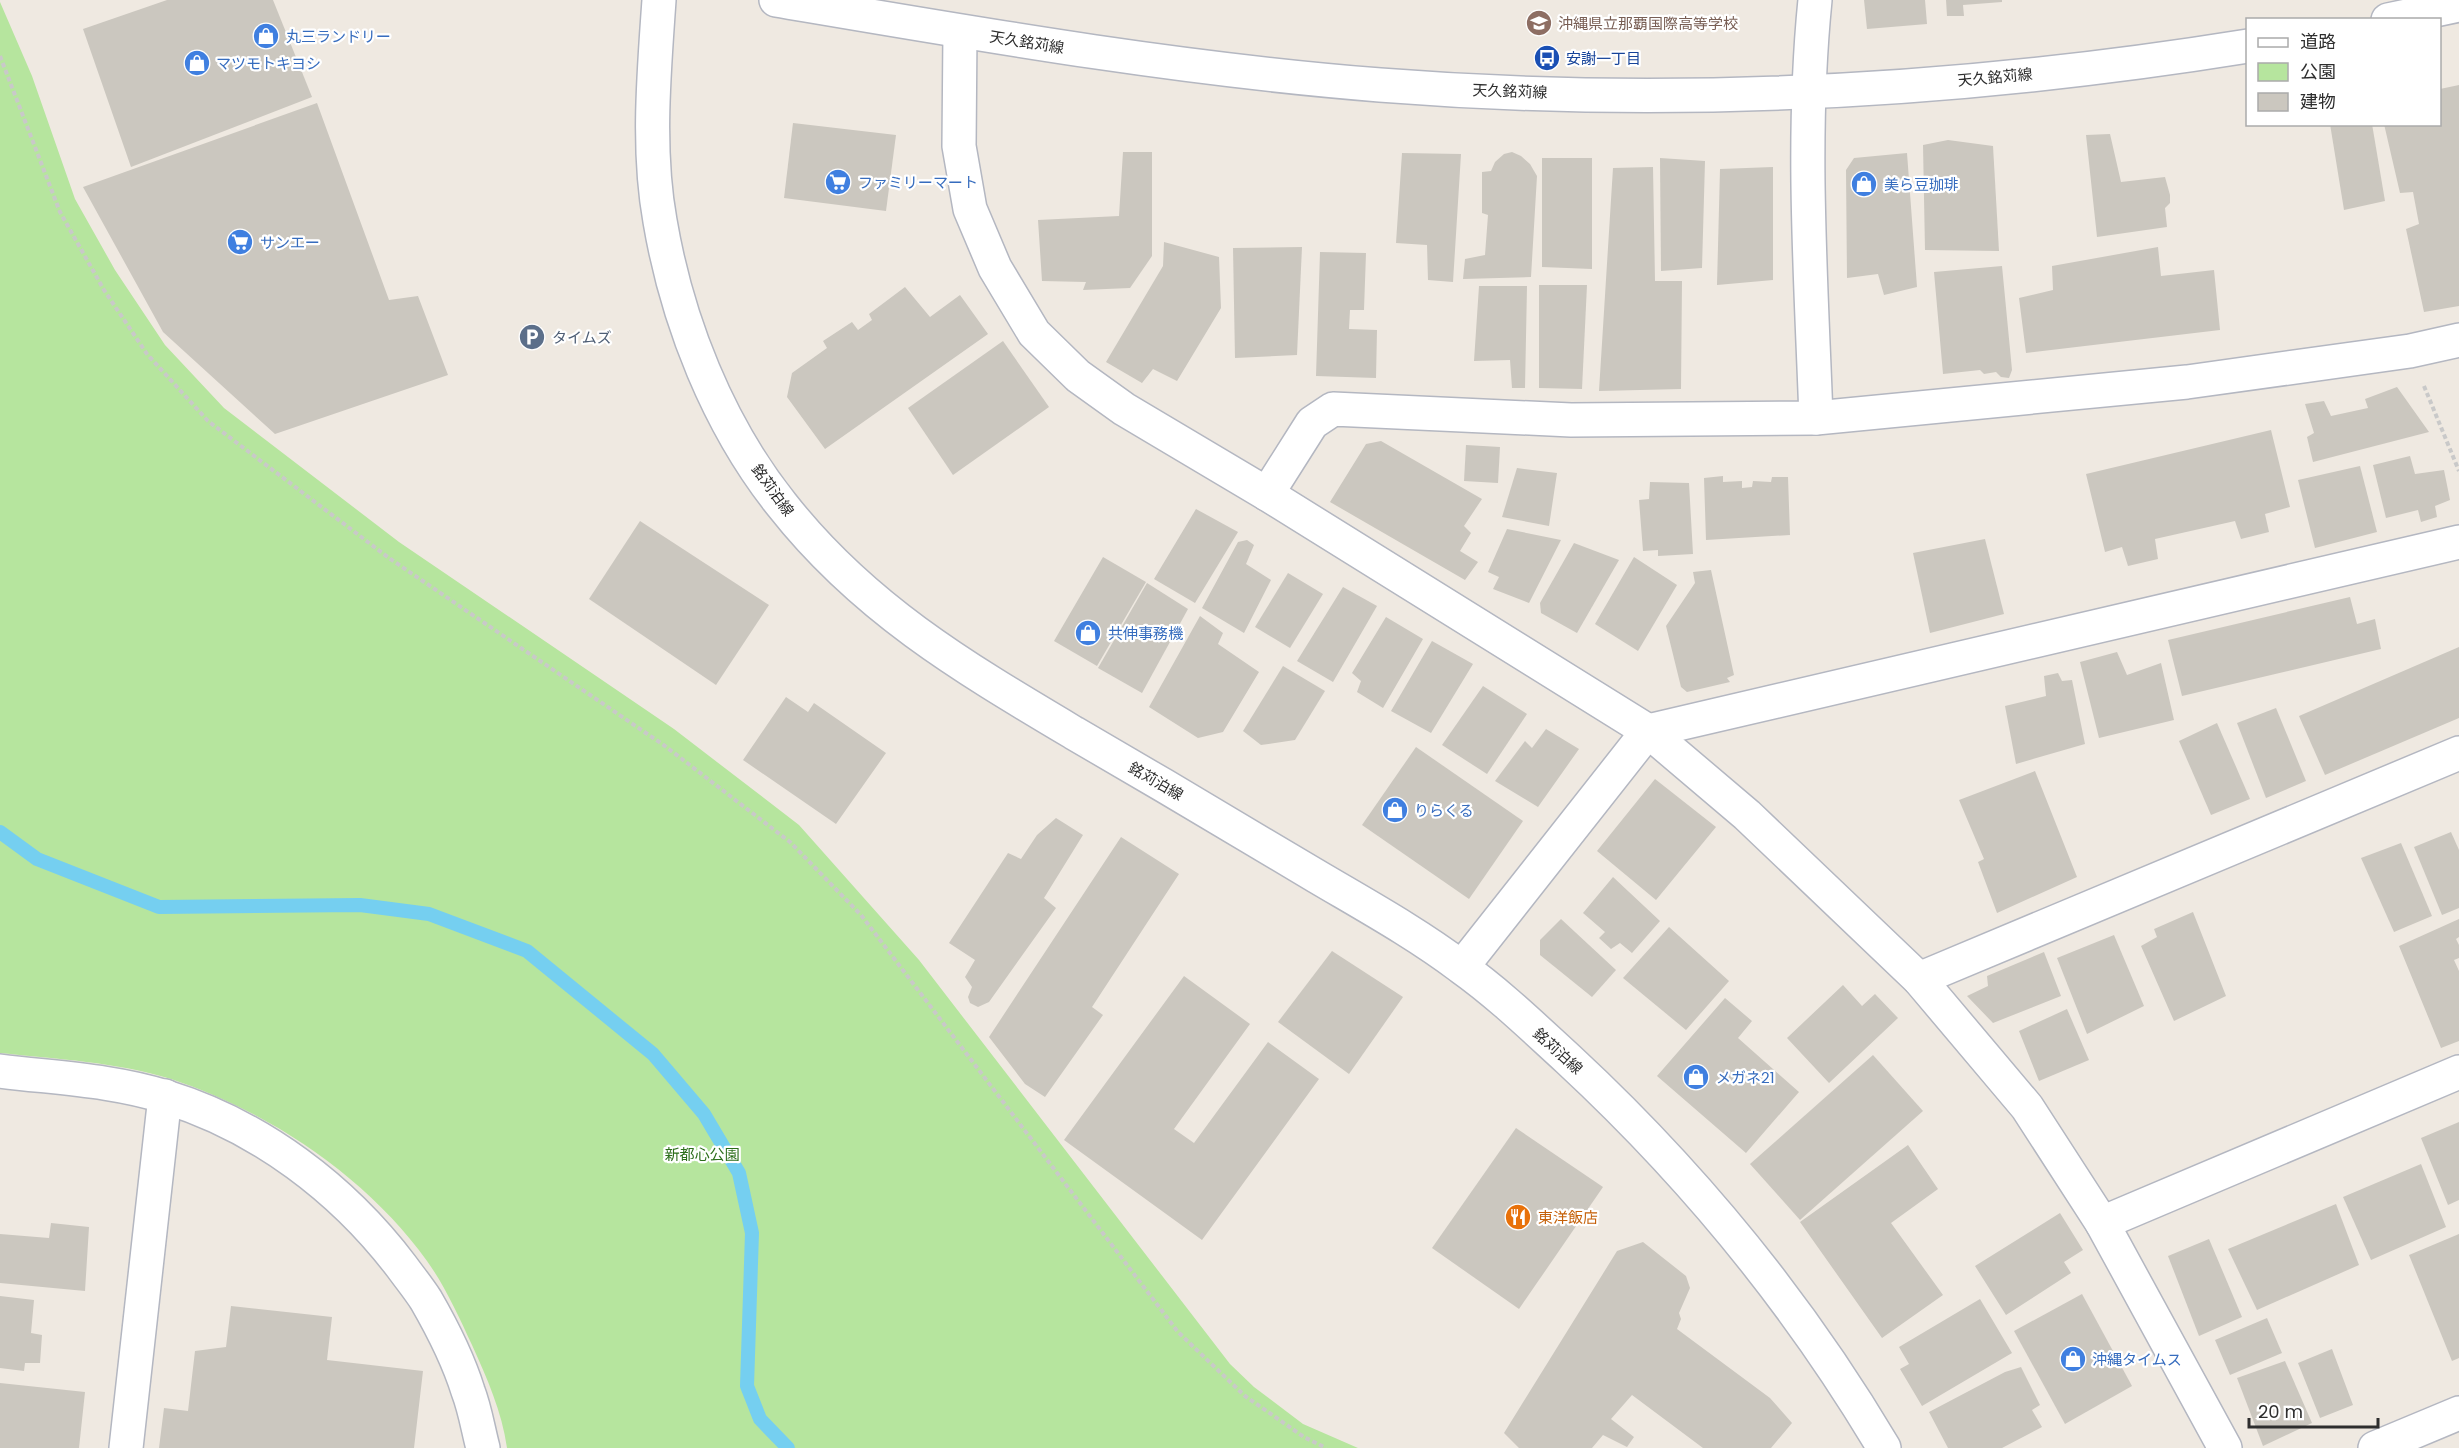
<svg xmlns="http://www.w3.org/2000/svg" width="2459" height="1448" font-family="Poppins,'Noto Sans JP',sans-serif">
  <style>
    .green { fill: #b6e59e }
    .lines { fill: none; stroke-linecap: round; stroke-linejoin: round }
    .stream { stroke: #75cff0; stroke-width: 14 }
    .building { fill: #cbc7bf }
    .minor-casing { stroke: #b4b7c1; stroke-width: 36 }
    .tertiary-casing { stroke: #b4b7c1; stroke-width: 36 }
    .path { stroke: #c9c9c9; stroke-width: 4; stroke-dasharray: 4.5 3; stroke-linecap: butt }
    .minor { stroke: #fff; stroke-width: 33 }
    .tertiary { stroke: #fff; stroke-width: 33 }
    .labels { text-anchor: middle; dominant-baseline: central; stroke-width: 4.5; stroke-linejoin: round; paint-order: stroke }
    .education-label { font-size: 15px; fill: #785e54; stroke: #fff; text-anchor: start }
    .shop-label { font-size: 15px; fill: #366cbe; stroke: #fff; text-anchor: start }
    .street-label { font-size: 15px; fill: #2e2e2e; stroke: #fff }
    .transit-label { font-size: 15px; fill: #164399; stroke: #fff; text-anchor: start }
    .service-label { font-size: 15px; fill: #4e5e75; stroke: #fff; text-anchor: start }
    .park-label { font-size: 15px; fill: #2c6e1b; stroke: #fff }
    .food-label { font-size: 15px; fill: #c56008; stroke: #fff; text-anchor: start }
  </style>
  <rect width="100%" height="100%" fill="#efe9e1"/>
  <path class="green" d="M0,2L32,76L75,199L115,270L165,345L224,408L399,542L674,729L799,825L919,960L1230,1364L1254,1387L1303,1424L1358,1448H507C502,1412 487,1378 472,1345C459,1317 445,1286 427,1261C367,1177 268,1111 171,1079C116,1062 57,1059 0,1053Z"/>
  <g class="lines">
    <polyline class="stream" points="0,832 37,859 159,907 360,905 429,914 527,951 653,1054 704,1114 739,1173 752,1233 747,1386 760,1419 788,1448"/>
  </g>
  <g class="building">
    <polygon points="167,0 273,0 312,97 131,167 83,29"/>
    <polygon points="1864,0 1925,0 1927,24 1867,29"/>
    <polygon points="1946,0 2002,0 2002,2 1963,5 1964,16 1947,16"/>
    <polygon points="2459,85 2459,306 2424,312 2406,229 2419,224 2413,192 2400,193 2384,124 2440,124 2440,89"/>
    <polygon points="317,103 389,300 418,296 448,375 275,434 163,332 83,187"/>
    <polygon points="793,123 896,135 886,211 784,198"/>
    <polygon points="2330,124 2372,124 2385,201 2344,210"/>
    <polygon points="2110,134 2121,182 2165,177 2170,195 2170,203 2165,208 2167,227 2097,237 2086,135"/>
    <polygon points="1948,140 1993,146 1999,251 1925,250 1923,145"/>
    <polygon points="1123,152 1152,152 1152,256 1130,288 1083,290 1086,282 1042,281 1038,220 1119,216"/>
    <polygon points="1512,152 1521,156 1530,164 1537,176 1531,277 1463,279 1465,259 1485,255 1488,215 1482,213 1482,172 1491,171 1495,162 1504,154"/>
    <polygon points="1402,153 1461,154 1453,282 1428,280 1427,245 1396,243"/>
    <polygon points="1907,153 1917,287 1884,295 1878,274 1847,278 1846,170 1854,158"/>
    <polygon points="1542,158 1592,158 1592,269 1542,267"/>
    <polygon points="1660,158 1705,161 1702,268 1661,271"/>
    <polygon points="1653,167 1655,281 1682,281 1681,389 1599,391 1613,168"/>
    <polygon points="1773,167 1773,280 1717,285 1720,169"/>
    <polygon points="1164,242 1219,257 1221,308 1177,381 1153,369 1142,383 1106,362 1163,266"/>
    <polygon points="1302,247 1297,355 1235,358 1233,248"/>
    <polygon points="2158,247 2161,276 2214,270 2220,330 2026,353 2019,298 2053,290 2052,266"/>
    <polygon points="1320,252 1366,253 1364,310 1350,310 1349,329 1377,330 1376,378 1316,376"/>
    <polygon points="2002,266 2012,370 2009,378 2001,377 1996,372 1984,374 1980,370 1943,374 1934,272"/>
    <polygon points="1539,285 1587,285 1582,389 1539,388"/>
    <polygon points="1479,286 1527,286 1525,388 1512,388 1510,360 1474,361"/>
    <polygon points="905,287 930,317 960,295 988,334 825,449 787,397 792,373 827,348 823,341 852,322 858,330 872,320 869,314"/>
    <polygon points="1003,341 1049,407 953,475 908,408"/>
    <polygon points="2397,387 2429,432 2313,462 2307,437 2314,433 2305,404 2324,401 2331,416 2368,408 2365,399"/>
    <polygon points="2271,430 2290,507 2265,514 2269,532 2241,539 2235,521 2155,539 2158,559 2128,566 2122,547 2105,552 2086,474"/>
    <polygon points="1381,441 1482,499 1464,526 1471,533 1460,551 1478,562 1465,580 1330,502 1366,444"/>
    <polygon points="1466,445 1500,447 1498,483 1464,481"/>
    <polygon points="2410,456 2415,474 2444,470 2450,500 2435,506 2437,517 2421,522 2418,510 2386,518 2373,465"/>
    <polygon points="2360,466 2377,532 2315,548 2298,480"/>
    <polygon points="1517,468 1557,473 1549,526 1502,517"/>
    <polygon points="1723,476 1723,482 1742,481 1742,488 1752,487 1753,481 1771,482 1772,477 1788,477 1790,535 1706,540 1704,478"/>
    <polygon points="1650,482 1689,483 1693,554 1658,556 1658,550 1643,551 1639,500 1649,499"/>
    <polygon points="1196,509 1238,532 1195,603 1154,579"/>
    <polygon points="640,521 769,605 716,685 589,599"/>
    <polygon points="1507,529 1561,540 1529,603 1493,589 1499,577 1488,572"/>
    <polygon points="1985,539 2004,614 1930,633 1913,553"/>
    <polygon points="1247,540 1254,545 1246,564 1271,580 1244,633 1202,608 1238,542"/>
    <polygon points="1574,543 1619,560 1577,633 1541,613 1540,603"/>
    <polygon points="1103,557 1146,582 1097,666 1054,641"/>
    <polygon points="1634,557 1677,585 1638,651 1595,624"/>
    <polygon points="1711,570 1734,675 1727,678 1730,682 1687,692 1681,687 1666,626 1695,583 1693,572"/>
    <polygon points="1288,573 1323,594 1290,648 1255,627"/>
    <polygon points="1147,583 1188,609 1142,693 1098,668"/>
    <polygon points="1343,587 1377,606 1333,682 1297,661"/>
    <polygon points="2350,597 2357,624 2375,619 2381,649 2182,696 2168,640"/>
    <polygon points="1200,616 1223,633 1218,644 1259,672 1223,732 1198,738 1149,707"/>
    <polygon points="1386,617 1423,639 1383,708 1357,692 1361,681 1352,673"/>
    <polygon points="1432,641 1473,664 1431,733 1391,711"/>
    <polygon points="2459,647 2459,718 2325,775 2299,716"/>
    <polygon points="2117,652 2127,675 2161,663 2174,720 2099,738 2080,662"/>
    <polygon points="1283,666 1325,691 1295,740 1261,745 1243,731"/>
    <polygon points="2058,673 2062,681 2072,680 2085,744 2016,764 2005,706 2046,696 2044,676"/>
    <polygon points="1483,686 1527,714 1487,774 1442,745"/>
    <polygon points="786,697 808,712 814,703 886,753 836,824 743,760"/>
    <polygon points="2276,708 2306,781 2266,798 2237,723"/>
    <polygon points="2217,723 2250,799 2211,815 2179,741"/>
    <polygon points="1546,729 1579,749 1538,807 1495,781 1525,741 1532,748"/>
    <polygon points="1416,747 1523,821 1469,899 1362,825"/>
    <polygon points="2035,771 2077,877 1997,913 1978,862 1984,859 1959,800"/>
    <polygon points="1655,779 1716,827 1656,900 1597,851"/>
    <polygon points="1056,818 1083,835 1044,898 1056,908 989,1002 978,1007 970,1003 968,997 972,987 965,977 975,960 949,943 1008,853 1021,859 1037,835"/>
    <polygon points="2451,832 2459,850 2459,908 2442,915 2414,847"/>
    <polygon points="1121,837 1179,874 1092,1007 1103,1015 1045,1097 1025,1084 989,1037"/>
    <polygon points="2401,843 2432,916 2394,932 2361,858"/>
    <polygon points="1613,877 1660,921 1632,953 1620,943 1611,949 1599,938 1605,932 1583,913"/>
    <polygon points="2193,912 2226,996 2174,1021 2141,946 2157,937 2154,929"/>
    <polygon points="1561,919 1616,970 1592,997 1540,955 1540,940"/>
    <polygon points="2459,919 2459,937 2456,939 2459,945 2459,958 2454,960 2459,971 2459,1041 2441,1048 2399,946"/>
    <polygon points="1669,927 1729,981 1686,1030 1623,978"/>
    <polygon points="2114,935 2144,1006 2087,1034 2057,958"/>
    <polygon points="1332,951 1403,997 1349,1074 1278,1022"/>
    <polygon points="2044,952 2061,996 1993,1023 1967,996 1988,986 1987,976"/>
    <polygon points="1184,976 1250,1024 1174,1129 1194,1143 1268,1042 1319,1079 1202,1240 1064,1140"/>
    <polygon points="1843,985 1862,1006 1875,994 1898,1018 1829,1083 1787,1038"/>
    <polygon points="1725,998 1752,1021 1738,1038 1799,1092 1746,1153 1657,1076"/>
    <polygon points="2067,1009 2089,1060 2039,1081 2019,1031"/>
    <polygon points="1873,1055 1923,1111 1800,1220 1750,1164"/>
    <polygon points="2459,1122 2459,1200 2448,1205 2421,1138"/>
    <polygon points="1516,1128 1603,1187 1519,1309 1432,1248"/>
    <polygon points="1908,1145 1938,1189 1891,1223 1943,1295 1882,1338 1800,1222"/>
    <polygon points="2421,1164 2446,1227 2371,1260 2343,1197"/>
    <polygon points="2336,1204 2359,1265 2257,1310 2228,1249"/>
    <polygon points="2060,1213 2083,1250 2064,1262 2071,1273 2006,1315 1975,1266"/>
    <polygon points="51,1223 89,1227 85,1291 0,1283 0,1234 49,1238"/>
    <polygon points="2459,1234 2459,1358 2452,1361 2409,1255"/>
    <polygon points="2209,1239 2242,1317 2199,1336 2168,1256"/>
    <polygon points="1643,1242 1686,1276 1690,1288 1679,1313 1681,1319 1677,1329 1770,1398 1792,1423 1771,1448 1703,1448 1632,1395 1611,1419 1634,1437 1627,1447 1603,1435 1592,1448 1519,1448 1504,1433 1617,1251"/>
    <polygon points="2082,1294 2132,1386 2065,1424 2014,1331"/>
    <polygon points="0,1296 34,1300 31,1333 42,1335 40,1363 25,1363 24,1371 0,1368"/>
    <polygon points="1980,1299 2012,1353 1922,1406 1900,1369 1909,1364 1899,1347"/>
    <polygon points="231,1306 332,1317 327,1360 423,1371 414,1448 159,1448 164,1408 188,1411 195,1351 226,1347"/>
    <polygon points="2267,1318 2282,1353 2230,1375 2215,1340"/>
    <polygon points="2332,1349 2353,1405 2320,1418 2298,1363"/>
    <polygon points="2285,1361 2312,1423 2263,1446 2237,1378"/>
    <polygon points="2021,1367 2040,1405 2032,1410 2042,1427 2002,1448 1948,1448 1929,1412 2005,1372"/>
    <polygon points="0,1383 85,1392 79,1448 0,1448"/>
  </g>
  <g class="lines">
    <g class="minor-casing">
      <g id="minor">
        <path d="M1815,0C1801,139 1811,278 1816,418"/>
        <polyline points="960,32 959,146 970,209 995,268 1034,333 1078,376 1124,409 1267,494 1648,731 1747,815 1919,979 2027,1107 2102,1223 2225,1448"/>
        <polyline points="1267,494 1312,423 1333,409 1571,420 1816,418 2187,382 2410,351 2459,340"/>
        <polyline points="1462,967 1648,731 2459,542"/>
        <polyline points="1919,979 2459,753"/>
        <polyline points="2102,1223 2459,1072"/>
        <polyline points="126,1448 165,1096"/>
        <polyline points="2375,1448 2459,1413"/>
      </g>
    </g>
    <g class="tertiary-casing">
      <g id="tertiary">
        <path d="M659,0C654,73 647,149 660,221C677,321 718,425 782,505C863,608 963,667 1074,733C1155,780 1236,828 1316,876C1365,905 1416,933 1461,967C1499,994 1534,1028 1568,1059C1692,1174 1798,1303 1884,1448"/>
        <path d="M776,0C977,34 1177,69 1380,85C1669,108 1962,92 2248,46"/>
        <polyline points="2388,20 2459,5"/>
        <path d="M0,1071C55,1078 113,1080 166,1097C260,1126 343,1189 402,1267C410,1278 419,1289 426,1300C441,1326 459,1362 468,1391C475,1409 478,1429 483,1448"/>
      </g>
    </g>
    <g class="path">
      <polyline points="0,56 60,212 104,290 147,354 208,421 389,558 665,746 790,842 861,915 1178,1332 1245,1396 1304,1437 1326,1448"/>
      <polyline points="2424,386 2459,471"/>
    </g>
    <use href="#minor" class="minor"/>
    <use href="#tertiary" class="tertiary"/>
  </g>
  <defs>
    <g id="school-disc" transform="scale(1.35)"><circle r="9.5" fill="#8d6e63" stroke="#fff"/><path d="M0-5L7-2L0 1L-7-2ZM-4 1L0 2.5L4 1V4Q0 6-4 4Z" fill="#fff"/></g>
    <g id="shop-disc" transform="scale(1.35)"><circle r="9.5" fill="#3f7fe0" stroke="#fff"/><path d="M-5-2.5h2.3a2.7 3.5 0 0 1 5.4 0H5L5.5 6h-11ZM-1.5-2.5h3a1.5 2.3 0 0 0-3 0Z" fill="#fff"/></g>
    <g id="bus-disc" transform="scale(1.35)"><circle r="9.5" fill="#1a4fb4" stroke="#fff"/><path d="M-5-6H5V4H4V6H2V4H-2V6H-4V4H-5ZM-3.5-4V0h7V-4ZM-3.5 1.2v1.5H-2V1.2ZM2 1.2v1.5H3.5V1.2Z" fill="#fff"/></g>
    <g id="supermarket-disc" transform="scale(1.35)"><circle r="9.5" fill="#3f7fe0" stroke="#fff"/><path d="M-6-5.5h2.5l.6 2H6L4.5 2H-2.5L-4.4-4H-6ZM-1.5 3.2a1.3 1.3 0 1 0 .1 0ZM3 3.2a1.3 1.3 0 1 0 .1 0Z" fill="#fff"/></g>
    <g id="parking-disc" transform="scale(1.35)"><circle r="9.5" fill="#5c6f8a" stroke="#fff"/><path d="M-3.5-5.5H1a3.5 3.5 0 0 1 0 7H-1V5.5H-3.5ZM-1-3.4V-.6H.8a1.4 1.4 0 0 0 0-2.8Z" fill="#fff"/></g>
    <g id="restaurant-disc" transform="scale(1.35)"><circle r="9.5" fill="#e8710a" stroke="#fff"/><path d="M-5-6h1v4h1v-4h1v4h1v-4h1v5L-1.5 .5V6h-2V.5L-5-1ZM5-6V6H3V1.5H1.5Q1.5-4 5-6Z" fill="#fff"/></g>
  </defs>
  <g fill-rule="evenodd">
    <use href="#school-disc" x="1539" y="23"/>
    <use href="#shop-disc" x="266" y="36"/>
    <use href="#bus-disc" x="1547" y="58"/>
    <use href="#shop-disc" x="197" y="63"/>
    <use href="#supermarket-disc" x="838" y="182"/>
    <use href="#shop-disc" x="1864" y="184"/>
    <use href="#supermarket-disc" x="240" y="242"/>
    <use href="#parking-disc" x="532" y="337"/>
    <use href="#shop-disc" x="1088" y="633"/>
    <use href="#shop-disc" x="1395" y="810"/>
    <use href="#shop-disc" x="1696" y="1077"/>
    <use href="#restaurant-disc" x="1518" y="1217"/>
    <use href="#shop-disc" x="2073" y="1359"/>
  </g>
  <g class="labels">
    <g class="education-label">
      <text x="1558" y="23">沖縄県立那覇国際高等学校</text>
    </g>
    <g class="shop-label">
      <text x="286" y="36">丸三ランドリー</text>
      <text x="216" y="63">マツモトキヨシ</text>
      <text x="858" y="182">ファミリーマート</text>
      <text x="1884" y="184">美ら豆珈琲</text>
      <text x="260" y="242">サンエー</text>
      <text x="1108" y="633">共伸事務機</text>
      <text x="1414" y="810">りらくる</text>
      <text x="1716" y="1077">メガネ21</text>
      <text x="2092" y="1359">沖縄タイムス</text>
    </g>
    <g class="street-label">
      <text transform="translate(1027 42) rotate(9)">天久銘苅線</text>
      <text transform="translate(1995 77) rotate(-5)">天久銘苅線</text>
      <text transform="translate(1510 91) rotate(2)">天久銘苅線</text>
      <text transform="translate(773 490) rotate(54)">銘苅泊線</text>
      <text transform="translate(1156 781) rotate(30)">銘苅泊線</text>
      <text transform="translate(1558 1051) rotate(42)">銘苅泊線</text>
    </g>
    <g class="transit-label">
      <text x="1566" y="58">安謝一丁目</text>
    </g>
    <g class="service-label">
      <text x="552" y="337">タイムズ</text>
    </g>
    <g class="park-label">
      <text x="702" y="1154">新都心公園</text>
    </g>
    <g class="food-label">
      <text x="1538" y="1217">東洋飯店</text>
    </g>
  </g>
  <rect x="2246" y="18" width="195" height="108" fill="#ffffff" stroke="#ababab" stroke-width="1.5"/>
  <rect x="2258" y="38" width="30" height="9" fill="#ffffff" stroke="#ababab" stroke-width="1.5"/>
  <text x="2300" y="48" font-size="18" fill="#2e2e2e">道路</text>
  <rect x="2258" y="63" width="30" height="18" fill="#b6e59e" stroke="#ababab" stroke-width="1.5"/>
  <text x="2300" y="78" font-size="18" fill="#2e2e2e">公園</text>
  <rect x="2258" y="93" width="30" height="18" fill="#cbc7bf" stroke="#ababab" stroke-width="1.5"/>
  <text x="2300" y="108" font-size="18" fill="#2e2e2e">建物</text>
  <path d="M2249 1418v9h129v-9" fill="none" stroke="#2e2e2e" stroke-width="3"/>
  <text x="2258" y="1418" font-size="18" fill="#2e2e2e" stroke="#ffffff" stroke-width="4.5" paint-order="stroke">20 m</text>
</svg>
